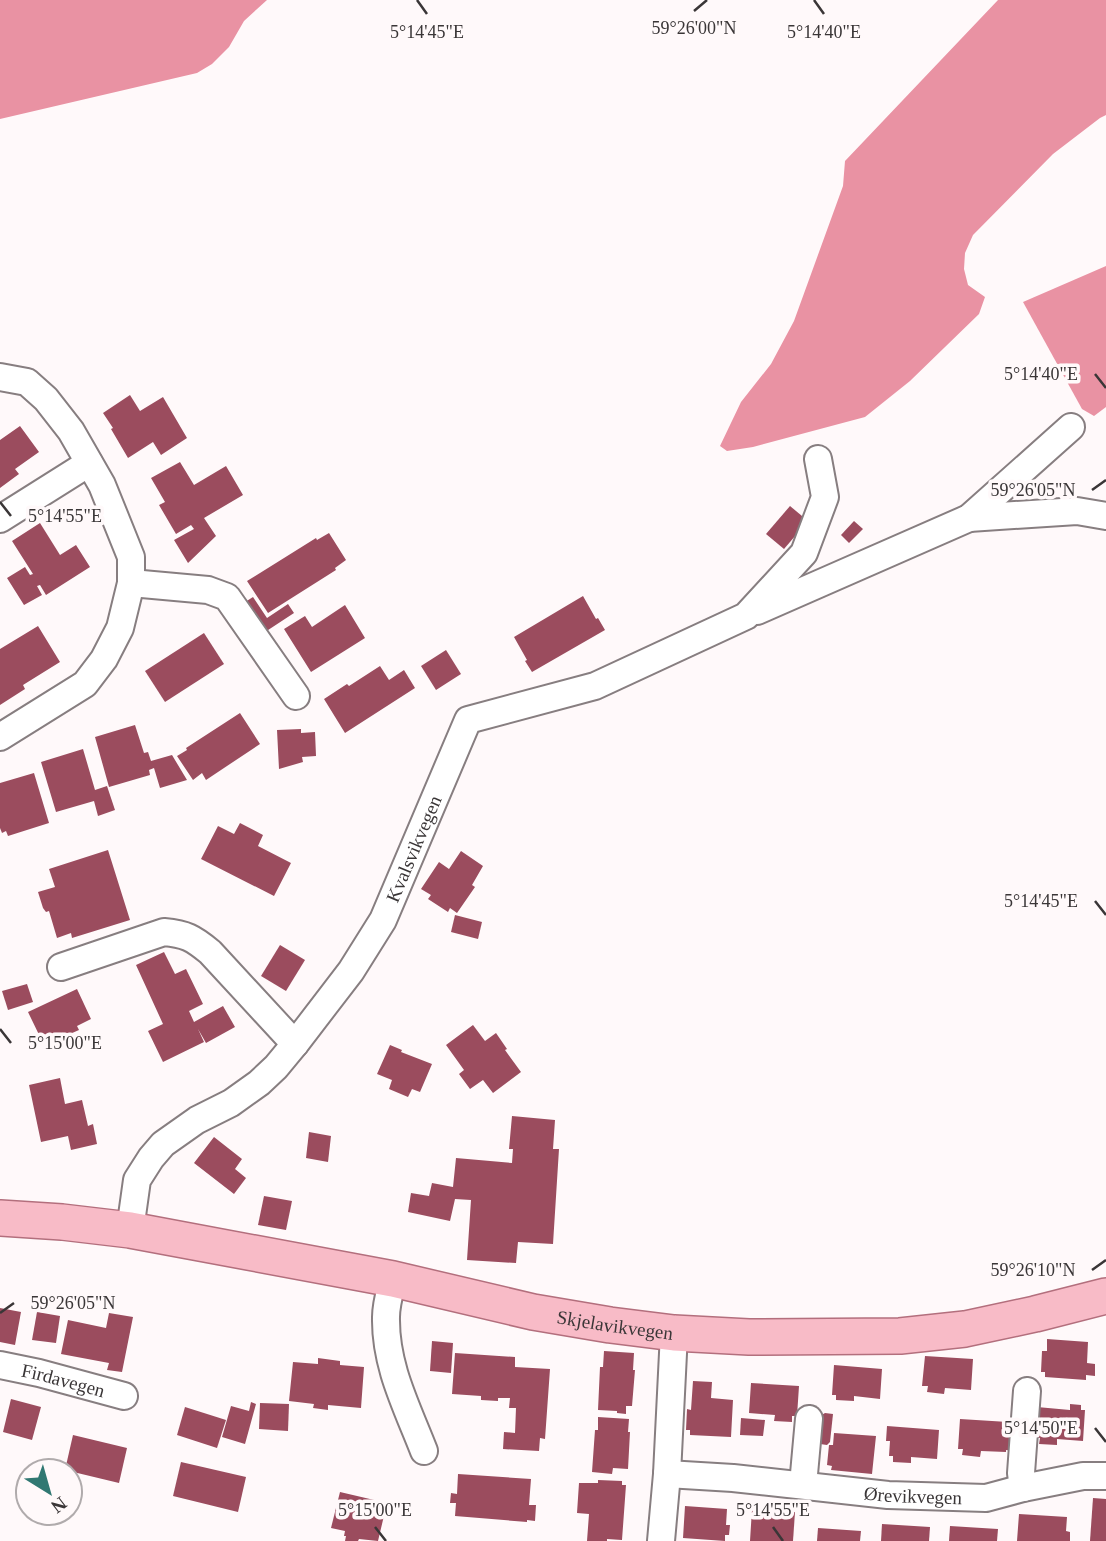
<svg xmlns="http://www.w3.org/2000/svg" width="1106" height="1541" font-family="Georgia,serif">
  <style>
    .water { fill: #e992a3 }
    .building { fill: #9b4c5e }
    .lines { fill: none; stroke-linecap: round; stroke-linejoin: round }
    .minor-casing { stroke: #877e80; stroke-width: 30 }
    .major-casing { stroke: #b36f7d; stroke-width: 38 }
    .minor { stroke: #fff; stroke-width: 26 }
    .major { stroke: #f8bbc7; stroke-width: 35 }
    .ticks { fill: none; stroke: #3a3637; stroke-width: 2.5 }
    .labels { text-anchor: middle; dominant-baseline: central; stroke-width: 7; stroke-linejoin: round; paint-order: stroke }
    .street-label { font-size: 19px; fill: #3a3637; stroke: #fff9fa }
    .ticks-label { font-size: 18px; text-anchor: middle; fill: #3a3637; stroke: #fff9fa; stroke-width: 7; stroke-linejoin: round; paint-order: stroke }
  </style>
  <rect width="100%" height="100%" fill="#fff9fa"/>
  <g class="water">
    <polygon points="0,0 267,0 244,21 229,47 212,64 197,73 0,119"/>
    <polygon points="998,0 1106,0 1106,115 1100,118 1053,154 973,235 965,253 964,269 968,285 985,297 979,314 910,381 865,417 753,447 727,451 720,446 741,402 771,364 794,321 843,186 845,161"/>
    <polygon points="1106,266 1106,407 1094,416 1082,409 1023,302"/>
  </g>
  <g class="building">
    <polygon points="130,395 140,411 163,397 187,438 161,455 153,442 128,458 111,429 113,428 103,413"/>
    <polygon points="20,426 39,452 15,469 19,474 0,488 0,440"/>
    <polygon points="180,462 194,485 226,466 243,495 204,518 216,536 188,563 174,540 194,529 191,525 176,534 159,505 165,502 151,478"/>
    <polygon points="790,506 808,521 784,549 766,534"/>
    <polygon points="854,521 863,529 849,543 841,535"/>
    <polygon points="40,523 60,555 76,545 90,567 46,595 40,585 37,586 42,595 24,605 7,578 25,567 30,575 33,574 12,541"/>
    <polygon points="329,533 346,560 335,568 336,570 268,613 247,581 316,538 317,540"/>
    <polygon points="583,596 596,619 598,618 605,630 532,672 525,661 527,660 514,637"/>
    <polygon points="253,597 267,618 288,604 294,613 262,634 242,604"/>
    <polygon points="345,605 365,638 311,672 284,629 305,616 312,627"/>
    <polygon points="38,626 60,662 23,685 25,689 0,705 0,649"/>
    <polygon points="204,633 224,664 165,702 145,671"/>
    <polygon points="446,650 461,674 436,690 421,666"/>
    <polygon points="380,666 389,680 404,670 415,688 345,733 324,699 347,684 349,686"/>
    <polygon points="240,713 260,744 206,780 202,773 193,780 177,756 187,750 186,748"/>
    <polygon points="135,725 144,753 148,752 151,761 172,755 187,780 160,788 154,768 149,770 150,775 109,787 95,737"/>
    <polygon points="301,729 301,733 315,732 316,756 302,757 303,762 279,769 277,730"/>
    <polygon points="83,749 95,790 107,786 115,810 98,816 94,801 56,812 41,762"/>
    <polygon points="34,773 49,823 8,836 6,831 2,833 0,828 0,783"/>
    <polygon points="240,823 263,835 258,846 291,863 274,896 201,859 218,826 234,834"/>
    <polygon points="108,850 130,920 72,938 71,933 57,938 49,911 46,912 43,908 38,892 55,887 49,869"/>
    <polygon points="461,851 483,866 472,885 475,887 457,913 450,908 448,912 428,899 431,895 421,889 439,862 449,869"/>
    <polygon points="455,915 482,922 478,939 451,932"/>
    <polygon points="280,945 305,960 286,991 261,976"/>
    <polygon points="164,952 175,974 186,969 203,1004 189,1011 194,1022 223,1006 235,1027 206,1043 198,1029 204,1042 163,1062 148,1031 163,1024 136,965"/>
    <polygon points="27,984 33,1002 8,1010 2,991"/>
    <polygon points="77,989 91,1019 77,1026 79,1030 63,1037 61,1034 43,1043 28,1012"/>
    <polygon points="473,1025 485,1041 496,1033 507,1049 505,1050 521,1072 493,1093 483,1080 470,1089 459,1074 464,1070 446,1045"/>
    <polygon points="390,1045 402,1050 401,1052 432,1064 420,1092 412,1089 408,1097 389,1089 392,1080 377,1074"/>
    <polygon points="60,1078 65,1104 82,1100 88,1126 93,1124 97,1144 71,1150 68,1136 41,1142 29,1085"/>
    <polygon points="512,1116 555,1120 553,1149 559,1149 553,1244 518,1242 516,1263 467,1260 471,1200 455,1199 450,1221 408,1212 411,1193 429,1196 432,1183 453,1187 456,1158 512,1163 513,1149 509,1149"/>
    <polygon points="309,1132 331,1136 328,1162 306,1158"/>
    <polygon points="214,1137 242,1159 235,1169 246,1178 234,1194 194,1163"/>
    <polygon points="264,1196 292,1201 286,1230 258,1225"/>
    <polygon points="0,1308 21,1312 15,1345 0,1342"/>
    <polygon points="37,1312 60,1316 56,1343 32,1340"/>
    <polygon points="109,1313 133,1317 122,1372 107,1370 109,1363 61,1354 68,1320 106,1328"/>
    <polygon points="1047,1339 1088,1342 1087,1363 1095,1364 1095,1376 1086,1375 1086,1380 1045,1377 1045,1372 1041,1372 1042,1351 1047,1351"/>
    <polygon points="432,1341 453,1343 451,1373 430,1371"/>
    <polygon points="604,1351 634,1353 633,1370 635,1370 632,1406 626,1406 626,1414 617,1413 617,1411 598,1410 600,1367 603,1367"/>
    <polygon points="455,1353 515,1357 515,1367 550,1369 545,1439 540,1438 539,1451 503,1449 504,1432 515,1433 516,1408 509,1408 510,1398 498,1398 498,1401 481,1400 481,1396 452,1394"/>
    <polygon points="925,1356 973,1359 971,1390 945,1388 944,1394 927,1392 928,1386 922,1386"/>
    <polygon points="318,1358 340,1361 340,1365 364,1367 361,1408 328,1405 328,1410 313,1408 314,1404 289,1401 293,1362 318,1364"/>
    <polygon points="834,1365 882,1369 880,1399 854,1396 854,1401 836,1400 836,1395 832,1395"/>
    <polygon points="693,1381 712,1382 711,1398 733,1400 731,1437 690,1435 690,1430 686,1430 687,1409 691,1410"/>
    <polygon points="751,1383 799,1386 797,1416 792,1416 792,1422 774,1421 775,1415 749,1413"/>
    <polygon points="11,1399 41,1407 32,1440 3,1432"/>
    <polygon points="251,1402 256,1404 245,1444 222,1437 231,1406 249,1411"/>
    <polygon points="260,1403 289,1404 288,1431 259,1429"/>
    <polygon points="1070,1404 1081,1405 1081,1410 1085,1410 1083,1441 1057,1439 1057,1445 1039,1444 1040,1438 1035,1437 1037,1407 1070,1410"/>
    <polygon points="185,1407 226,1420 217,1448 177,1435"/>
    <polygon points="825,1413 833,1414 830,1442 827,1445 813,1443 815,1419"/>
    <polygon points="598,1417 629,1419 628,1432 630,1432 628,1469 613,1468 612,1474 592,1472 595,1430 598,1430"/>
    <polygon points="741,1418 765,1420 763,1436 740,1435"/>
    <polygon points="960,1419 1008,1422 1007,1432 1015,1433 1014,1451 1006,1450 1006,1452 981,1451 980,1457 962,1455 963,1449 958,1449"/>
    <polygon points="887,1426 939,1430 937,1459 911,1457 911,1463 893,1462 893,1456 889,1456 890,1441 886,1441"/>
    <polygon points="834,1433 876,1436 872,1474 831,1470 832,1466 827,1465 829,1445 833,1445"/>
    <polygon points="73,1435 127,1448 119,1483 65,1470"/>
    <polygon points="181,1462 246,1477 238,1512 173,1496"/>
    <polygon points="458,1474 531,1479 529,1505 536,1505 535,1521 527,1520 527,1522 455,1516 456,1503 450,1503 451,1493 457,1494"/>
    <polygon points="598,1480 622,1481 622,1485 626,1485 622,1540 607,1539 607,1541 587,1541 589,1514 577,1513 579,1483 598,1483"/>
    <polygon points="340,1492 387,1503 378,1541 359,1539 358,1541 345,1541 346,1536 344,1536 345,1531 331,1528"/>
    <polygon points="1093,1498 1106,1499 1106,1541 1090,1541"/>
    <polygon points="685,1506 727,1509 726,1525 730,1525 729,1535 725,1535 725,1541 683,1538"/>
    <polygon points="752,1509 795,1512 793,1541 750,1541"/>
    <polygon points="1019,1514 1067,1517 1066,1531 1070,1532 1070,1541 1017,1541"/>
    <polygon points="882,1524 930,1527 929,1541 881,1541"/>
    <polygon points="950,1526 998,1529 997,1541 949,1541"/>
    <polygon points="818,1528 861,1531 860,1541 817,1541"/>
  </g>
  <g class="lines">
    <g class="minor-casing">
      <g id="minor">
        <polyline points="0,377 27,382 46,399 71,431 102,485 131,557 131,583 120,628 104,659 85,684 0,737"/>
        <polyline points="969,518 1077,511 1106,516"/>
        <polyline points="0,519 89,463"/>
        <polyline points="131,583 208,590 227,597 296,696"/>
        <polyline points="757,611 969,518 1071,427"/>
        <path d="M61,967L164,932C186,934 193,938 210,952L295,1044"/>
        <path id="s1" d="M130,1230L137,1180L151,1158L163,1144L197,1120L231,1103L259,1083L276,1067L295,1044L351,971L383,920L468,720L595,686L746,616L804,553L825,497L818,459"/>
        <path d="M393,1279C390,1291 386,1304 386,1317C385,1366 407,1407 424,1451"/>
        <path id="s2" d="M0,1365L39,1373L124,1396"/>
        <path id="s3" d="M667,1474L733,1478L888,1495L986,1498L1023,1488L1083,1476H1106"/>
        <polyline points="803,1485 809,1419"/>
        <polyline points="1023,1488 1021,1473 1027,1391"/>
        <polyline points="661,1541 667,1474 674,1333"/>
      </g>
    </g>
    <g class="major-casing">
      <g id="major">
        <path id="s4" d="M0,1218L62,1222L130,1230L393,1279L533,1312L610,1325L674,1333L749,1337L900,1336L965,1329L1035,1314L1106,1296"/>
      </g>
    </g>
    <use href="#minor" class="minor"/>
    <use href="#major" class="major"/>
  </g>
  <path class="ticks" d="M417,0L427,14M814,0L824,14M694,11L707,0M1095,374L1106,388M1092,490L1106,480M0,502L11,516M1095,901L1106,915M0,1029L11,1043M1092,1270L1106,1260M0,1313L14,1303M1095,1428L1106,1442M375,1527L386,1541M773,1527L783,1541"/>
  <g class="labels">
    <g class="street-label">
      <text stroke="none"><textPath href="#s1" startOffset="492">Kvalsvikvegen</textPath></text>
      <text stroke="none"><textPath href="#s4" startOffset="625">Skjelavikvegen</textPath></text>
      <text stroke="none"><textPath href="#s2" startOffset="65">Firdavegen</textPath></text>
      <text stroke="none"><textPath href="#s3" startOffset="247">Ørevikvegen</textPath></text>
    </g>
  </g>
  <g class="ticks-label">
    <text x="694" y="34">59°26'00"N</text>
    <text x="427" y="38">5°14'45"E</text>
    <text x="824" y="38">5°14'40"E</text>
    <text x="1041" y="380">5°14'40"E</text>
    <text x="1033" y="496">59°26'05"N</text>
    <text x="65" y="522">5°14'55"E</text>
    <text x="1041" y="907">5°14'45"E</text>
    <text x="65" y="1049">5°15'00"E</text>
    <text x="1033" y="1276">59°26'10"N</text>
    <text x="73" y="1309">59°26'05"N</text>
    <text x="1041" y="1434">5°14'50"E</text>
    <text x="375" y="1516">5°15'00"E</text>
    <text x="773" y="1516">5°14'55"E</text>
  </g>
  <g transform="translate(49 1492) rotate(143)"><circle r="33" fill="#fff9fa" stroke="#b0abac" stroke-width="2"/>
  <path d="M0-5L12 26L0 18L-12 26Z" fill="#307872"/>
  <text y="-10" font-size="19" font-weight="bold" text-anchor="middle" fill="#3a3637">N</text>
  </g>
</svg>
